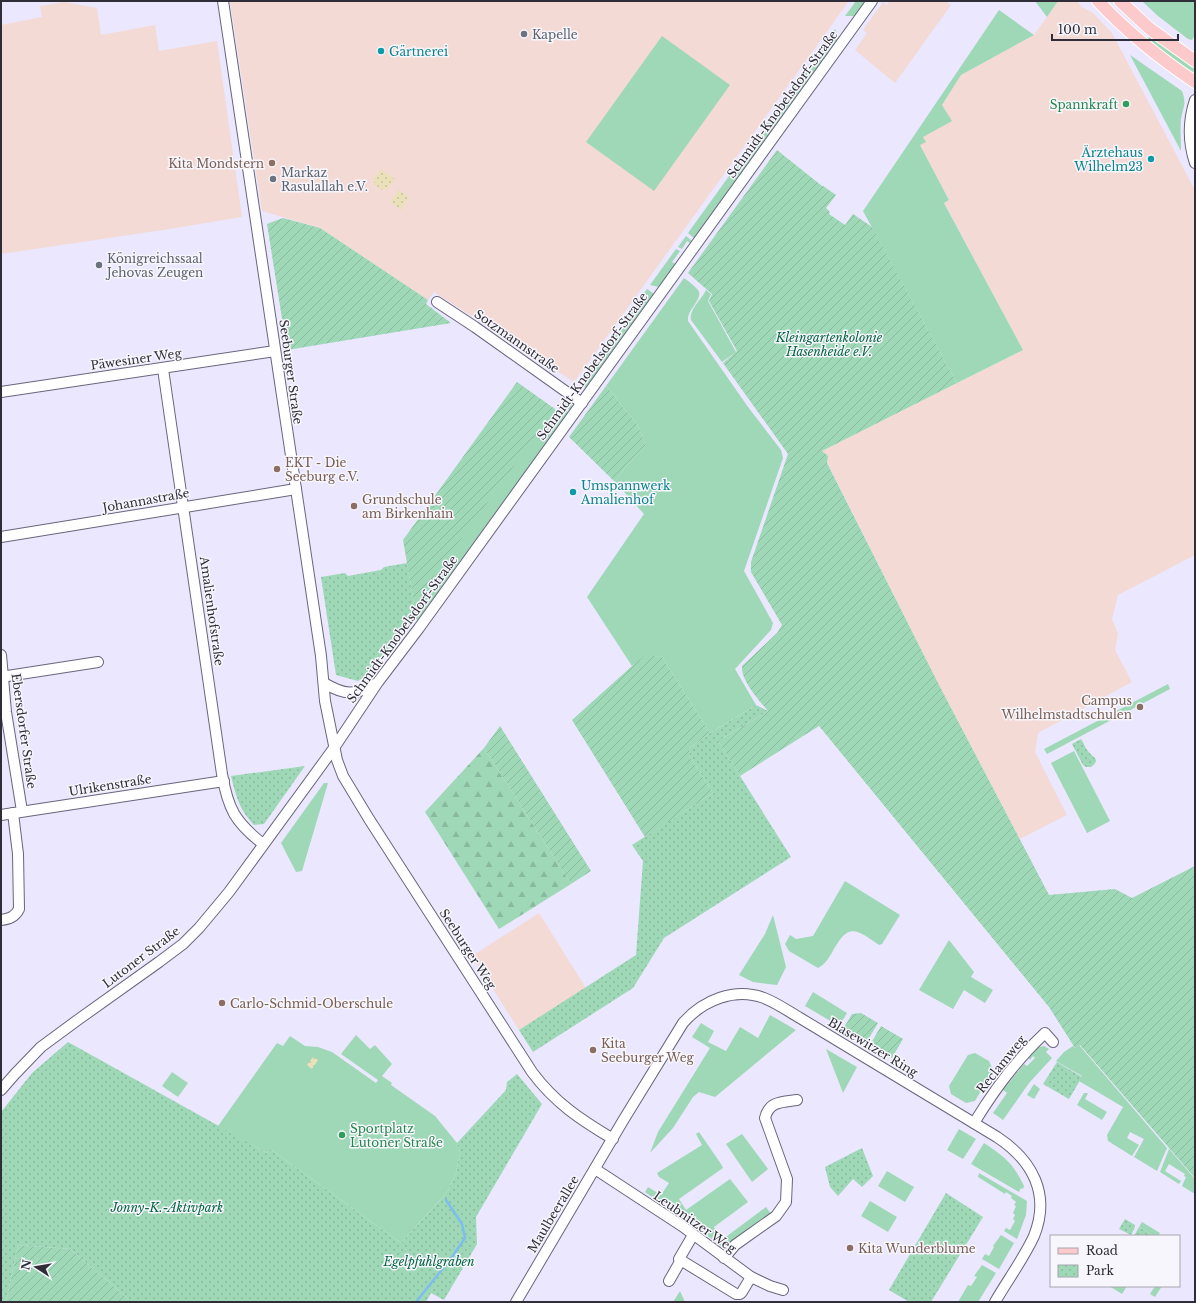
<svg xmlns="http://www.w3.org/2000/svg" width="1196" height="1303" font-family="'Libre Baskerville',serif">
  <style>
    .commercial { fill: #f4dad4 }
    .grass { fill: #9fd8b7 }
    .forest { fill: url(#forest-firs) }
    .sand { fill: url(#sand-dots) }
    .park { fill: url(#park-dots) }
    .garden { fill: url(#garden-furrows) }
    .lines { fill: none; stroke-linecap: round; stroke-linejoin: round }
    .stream { stroke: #7ebeee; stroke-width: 2.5 }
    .minor-casing { stroke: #69657d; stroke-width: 12 }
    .major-casing { stroke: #fff; stroke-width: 14 }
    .minor { stroke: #fff; stroke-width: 10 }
    .major { stroke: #fdcacc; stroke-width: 12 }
    .worship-dot { fill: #6b7280; stroke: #f7f6fc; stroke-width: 1.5 }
    .culture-dot { fill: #0f9aa8; stroke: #f7f6fc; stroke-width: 1.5 }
    .leisure-dot { fill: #2e9e5b; stroke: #f7f6fc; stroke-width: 1.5 }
    .education-dot { fill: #8d6e63; stroke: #f7f6fc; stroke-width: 1.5 }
    .labels { text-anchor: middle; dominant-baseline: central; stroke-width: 3; stroke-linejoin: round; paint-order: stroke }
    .worship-label { font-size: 12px; fill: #5b616d; stroke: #f7f6fc; text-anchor: start }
    .culture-label { font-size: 12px; fill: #0d838f; stroke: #f7f6fc; text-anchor: start }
    .street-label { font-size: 12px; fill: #2f2e38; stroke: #f7f6fc }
    .leisure-label { font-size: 12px; fill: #27864d; stroke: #f7f6fc; text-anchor: end }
    .education-label { font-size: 12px; fill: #785e54; stroke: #f7f6fc; text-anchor: start }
    .park-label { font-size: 12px; font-style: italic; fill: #046540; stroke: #f7f6fc }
  </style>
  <defs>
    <pattern id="forest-firs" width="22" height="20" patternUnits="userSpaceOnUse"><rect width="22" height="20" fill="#9fd8b7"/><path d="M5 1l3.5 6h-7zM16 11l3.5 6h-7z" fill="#89ba9e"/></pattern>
    <pattern id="sand-dots" width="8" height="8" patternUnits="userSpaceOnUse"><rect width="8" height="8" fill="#eae1bb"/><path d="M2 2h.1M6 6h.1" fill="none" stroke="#c9c1a2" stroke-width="1.8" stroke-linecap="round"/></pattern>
    <pattern id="park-dots" width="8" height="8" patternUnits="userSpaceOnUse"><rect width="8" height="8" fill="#9fd8b7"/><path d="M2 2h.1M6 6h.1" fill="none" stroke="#89ba9e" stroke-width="1.8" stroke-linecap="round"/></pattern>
    <pattern id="garden-furrows" width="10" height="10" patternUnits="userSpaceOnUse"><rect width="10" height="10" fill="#9fd8b7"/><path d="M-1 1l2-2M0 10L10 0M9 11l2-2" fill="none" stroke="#89ba9e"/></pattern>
  </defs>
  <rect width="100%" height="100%" fill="#eae7fe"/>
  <g class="commercial">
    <polygon points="230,1 849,1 574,382 434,292 428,300 320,228 262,211"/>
    <polygon points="890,1 945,1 951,5 895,83 855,50 867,33 863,30 883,2 887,5"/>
    <polygon points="1058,1 1077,1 1082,7 1093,13 1112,33 1195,190 1195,555 1118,595 1112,619 1118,634 1115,650 1132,682 1038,733 1035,752 1067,815 1020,839 939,685 827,462 828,456 822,451 1023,350 944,202 949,199 920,145 923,137 942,105 961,75 1034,35"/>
    <polygon points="64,2 97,8 101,35 155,25 159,51 217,41 242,217 163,230 1,254 1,25 42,17 40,6"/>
    <polygon points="539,913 586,988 519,1030 472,956"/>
  </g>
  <g class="grass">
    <polygon points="856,1 866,1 855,16 845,16"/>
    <polygon points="1035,1 1058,1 1047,17"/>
    <polygon points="1142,1 1195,1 1195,35 1192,40 1188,39 1158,16"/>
    <polygon points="999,10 1034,35 961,75 942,105 952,121 923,137 926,142 920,145 949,200 944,203 1023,350 957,383 863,211"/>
    <polygon points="835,29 839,38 694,238 688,233"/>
    <polygon points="662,36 730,85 654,191 586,142"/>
    <polygon points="1150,36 1195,68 1192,74 1146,41"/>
    <path d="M1130,55L1182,91C1187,104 1183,107 1181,119C1180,130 1181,140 1181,151Z"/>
    <polygon points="686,236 692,241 690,243 687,241 682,249 678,247"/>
    <polygon points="676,249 680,251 672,262 676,264 659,287 650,285"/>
    <path d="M684,278C689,282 694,285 697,289C706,298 686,309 688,321L748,407L781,450L783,458L744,571L773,623L771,630L735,669L756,705L710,733L662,657L646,656L632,666L587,597L644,514L615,482L626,466L646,445L637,424L606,386Z"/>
    <polygon points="647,289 653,293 653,295 586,388 584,387 587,373"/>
    <path d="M706,290L711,294L708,301L736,352L722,362L691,320C689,309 702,299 706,290Z"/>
    <polygon points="568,398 571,401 572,405 570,410 563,406"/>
    <polygon points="561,407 568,412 418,620 410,617 405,626 371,673 369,671 363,678 358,681 554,409 558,411"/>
    <polygon points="1168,684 1170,689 1047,754 1044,749"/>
    <polygon points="1074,751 1110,821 1087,833 1051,763"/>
    <polygon points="324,783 328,783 302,871 296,872 281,843"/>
    <path d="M845,881L900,915L882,944L879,945C873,941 867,936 860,933C838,923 834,962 818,968L789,951L785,944L790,935L796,939L813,936Z"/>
    <polygon points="773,915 786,967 777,985 753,982 739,975 765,934"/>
    <polygon points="949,940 974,972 971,977 993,990 985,1003 964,990 953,1009 919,990"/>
    <polygon points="813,992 847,1013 839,1026 805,1006"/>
    <polygon points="770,1015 796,1030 715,1097 699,1092 693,1097 673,1128 650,1153 658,1132 710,1048 692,1037 701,1023 714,1031 708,1042 726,1051 740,1027 758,1038"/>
    <polygon points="356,1035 370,1049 375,1045 392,1064 382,1076 392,1083 391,1085 435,1116 457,1143 460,1152 456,1173 448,1191 401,1243 270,1149 267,1153 218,1126 277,1043 283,1046 290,1036 305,1046 318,1047 332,1052 376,1083 378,1080 341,1054"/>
    <polygon points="1079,1045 1167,1148 1157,1171 1134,1157 1144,1139 1130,1132 1127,1138 1139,1145 1132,1156 1108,1141 1107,1135 1123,1107 1079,1081 1082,1076 1056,1061 1064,1052 1073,1046 1075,1048"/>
    <polygon points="1044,1046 1049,1049 1046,1052 1052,1058 1029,1083 1003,1120 993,1113 1007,1093 1003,1090 1024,1064 1027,1066 1035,1058 1033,1056 1030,1060 1029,1058 1039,1047"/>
    <polygon points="826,1049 857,1067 843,1093"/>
    <polygon points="975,1053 989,1061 993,1070 975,1101 966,1103 951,1094 949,1086 968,1055"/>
    <polygon points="172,1072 188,1083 178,1097 162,1086"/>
    <polygon points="1034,1084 1040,1089 1034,1099 1027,1095"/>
    <polygon points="1084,1093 1088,1093 1085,1099 1107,1112 1102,1120 1077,1105"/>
    <polygon points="959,1129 976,1139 963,1159 947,1150"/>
    <polygon points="699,1132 721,1164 723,1168 679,1199 686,1210 730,1179 748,1202 714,1227 723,1239 766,1207 771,1214 726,1249 716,1243 720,1240 715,1235 712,1239 645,1192 648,1187 661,1195 669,1183 659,1177 657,1173 702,1145 696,1134"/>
    <polygon points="742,1134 768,1169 752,1182 726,1144"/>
    <path d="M984,1143C1005,1157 1013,1163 1024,1186L1023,1189L1021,1188L1019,1192L971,1164Z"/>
    <polygon points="1169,1149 1195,1179 1195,1194 1182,1186 1186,1177 1184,1176 1185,1174 1169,1164 1165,1171 1181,1181 1179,1184 1160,1172"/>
    <polygon points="887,1171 914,1187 905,1202 878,1186"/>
    <polygon points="979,1173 1027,1201 1026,1215 1017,1239 1004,1231 1006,1228 1010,1230 1015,1221 1013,1219 1015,1215 1013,1213 1016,1206 1014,1205 1016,1202 1011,1198 1012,1196 1006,1192 1005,1194 978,1177"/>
    <polygon points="870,1201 897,1217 888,1232 861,1216"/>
    <polygon points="1142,1222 1160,1233 1158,1236 1154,1236 1139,1227"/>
    <polygon points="1001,1235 1014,1243 999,1269 982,1259 985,1254 989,1256 994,1247 993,1246"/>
    <polygon points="982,1265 996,1273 978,1302 958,1302 968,1285 971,1286 977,1277 974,1276"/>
    <polygon points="1109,1286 1127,1286 1122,1294"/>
    <polygon points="1155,1286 1162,1286 1155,1297 1150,1294"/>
    <polygon points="680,1291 685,1302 673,1302"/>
  </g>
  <polygon class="forest" points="484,748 571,884 499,929 425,812"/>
  <g class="sand">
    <polygon points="381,169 395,179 387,190 384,188 382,190 373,184 375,181 373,180"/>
    <polygon points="399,190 409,197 401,210 390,202"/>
    <polygon points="313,1057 318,1060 312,1069 307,1065"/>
  </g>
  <g class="park">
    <polygon points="407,563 414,604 358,681 336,675 321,577 345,573 348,576 381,570 384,567"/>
    <polygon points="756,705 768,711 718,741 791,857 664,938 633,988 533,1052 519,1030 636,955 643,861 632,845 713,793 689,755 690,748 710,733"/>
    <path d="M1081,739C1084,743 1085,748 1088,751C1092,757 1102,759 1091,767H1086L1083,765L1072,744Z"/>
    <path d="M305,766L264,824L254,825C239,809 236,796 231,776Z"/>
    <polygon points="68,1042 267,1153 270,1149 401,1243 448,1191 456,1173 460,1152 457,1143 506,1090 507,1082 517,1074 542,1104 476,1217 477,1244 444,1300 431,1293 426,1302 132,1302 70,1249 18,1245 6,1302 1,1302 1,1112 32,1073"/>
    <polygon points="1057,1062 1082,1077 1069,1099 1043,1084"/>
    <polygon points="862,1148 873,1176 862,1187 853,1179 838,1196 830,1187 825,1167"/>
    <polygon points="946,1193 983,1217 931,1302 909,1302 889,1290"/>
    <polygon points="1125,1219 1135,1225 1135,1227 1131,1235 1119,1229"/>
    <polygon points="1139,1227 1154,1236 1134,1236"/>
  </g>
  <g class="garden">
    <path d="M777,150L822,186H823L836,195L826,208L830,212L829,214L845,225L853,214L872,227L957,383L822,451L828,456L827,463L939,685L1049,895L1115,889L1132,898L1195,866V1178L1080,1045L1075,1048L1049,1007L819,726L740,776L718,741L768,711C759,700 741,681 742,666L777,633L782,625L751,572V562L788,454L723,363L737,351L709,301L712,294L688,273Z"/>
    <polygon points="283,218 320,228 428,300 426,304 451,323 287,350 267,224"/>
    <polygon points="517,382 555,409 414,604 403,540"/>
    <polygon points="606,386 637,424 646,445 626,466 615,482 569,437"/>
    <polygon points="646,655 662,657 710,733 690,748 689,755 713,793 645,837 572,720 632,666"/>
    <polygon points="500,726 591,871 571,884 484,748"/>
    <polygon points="861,1013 878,1023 866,1043 843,1029 852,1014"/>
    <polygon points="881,1026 903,1039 892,1058 870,1045"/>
    <polygon points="18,1245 70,1249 132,1302 6,1302"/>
  </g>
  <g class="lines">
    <polyline class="stream" points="416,1302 452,1257 465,1238 462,1224 446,1200"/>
    <g class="minor-casing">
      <g id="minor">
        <path d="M223,1L321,656L325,701L337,760L343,776L369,819L532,1072C555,1103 581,1120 613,1139"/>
        <path d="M1195,100C1188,121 1188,142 1195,163"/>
        <polyline points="437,302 475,327 582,403"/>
        <path d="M163,369L222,774C228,809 235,822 263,844"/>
        <polyline points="1,392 275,351"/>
        <polyline points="1,537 296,489"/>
        <polyline points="1,655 6,712 22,811"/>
        <polyline points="1,677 98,662"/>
        <path d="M324,683C344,695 355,696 375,684"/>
        <polyline points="1,815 224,781"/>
        <path d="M1,920C9,919 15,917 19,909L18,854L13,813"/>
        <polyline points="1,1090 15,1074 41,1047 79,1019 159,962 183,944 199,928 229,892 334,748 378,682 419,628 872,1"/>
        <path d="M974,1123C994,1090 1017,1059 1045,1033L1053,1042"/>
        <polyline points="595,1169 682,1226 751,1277 770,1286 783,1290"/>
        <polyline points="693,1235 679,1259 736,1294 740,1294 742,1292 751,1277"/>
        <path d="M724,1258L735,1245L776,1216L786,1202L787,1179L765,1118C769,1101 782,1102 797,1100"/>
        <polyline points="669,1281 681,1260"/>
        <path d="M516,1302L624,1119L683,1023C703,1000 735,987 764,998C777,1003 788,1011 800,1018L997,1137C1032,1160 1051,1194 1034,1236C1024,1258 1007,1281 995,1302"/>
      </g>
    </g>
    <g class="major-casing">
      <g id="major">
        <path d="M1098,1C1127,32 1159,58 1195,82"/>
        <polyline points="1120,1 1150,29 1195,61"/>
      </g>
    </g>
    <use href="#minor" class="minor"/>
    <use href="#major" class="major"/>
  </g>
  <g class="worship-dot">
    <circle cx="524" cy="34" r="4"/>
    <circle cx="273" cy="179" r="4"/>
    <circle cx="99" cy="265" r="4"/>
  </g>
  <g class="culture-dot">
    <circle cx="381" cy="51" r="4"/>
    <circle cx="1151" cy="159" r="4"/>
    <circle cx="573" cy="492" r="4"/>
  </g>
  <g class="leisure-dot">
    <circle cx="1126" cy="104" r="4"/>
    <circle cx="342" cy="1135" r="4"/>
  </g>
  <g class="education-dot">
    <circle cx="272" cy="163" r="4"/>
    <circle cx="277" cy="469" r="4"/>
    <circle cx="354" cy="506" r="4"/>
    <circle cx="1140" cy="707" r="4"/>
    <circle cx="222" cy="1003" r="4"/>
    <circle cx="593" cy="1050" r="4"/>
    <circle cx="850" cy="1248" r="4"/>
  </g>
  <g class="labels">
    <g class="worship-label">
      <text x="532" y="34">Kapelle</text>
      <text x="281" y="172">Markaz<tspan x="281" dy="14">Rasulallah e.V.</tspan></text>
      <text x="107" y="258">Königreichssaal<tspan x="107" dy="14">Jehovas Zeugen</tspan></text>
    </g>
    <g class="culture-label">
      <text x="389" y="51">Gärtnerei</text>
      <text x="1143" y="152" text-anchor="end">Ärztehaus<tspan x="1143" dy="14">Wilhelm23</tspan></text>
      <text x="581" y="485">Umspannwerk<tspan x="581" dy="14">Amalienhof</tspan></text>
    </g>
    <g class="street-label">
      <text transform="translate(782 104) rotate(-54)">Schmidt-Knobelsdorf-Straße</text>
      <text transform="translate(517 341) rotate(35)">Sotzmannstraße</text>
      <text transform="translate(136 359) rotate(-8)">Päwesiner Weg</text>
      <text transform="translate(592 366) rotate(-54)">Schmidt-Knobelsdorf-Straße</text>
      <text transform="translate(291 372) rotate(82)">Seeburger Straße</text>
      <text transform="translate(146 500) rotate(-10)">Johannastraße</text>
      <text transform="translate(212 611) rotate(82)">Amalienhofstraße</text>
      <text transform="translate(402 629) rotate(-54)">Schmidt-Knobelsdorf-Straße</text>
      <text transform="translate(24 731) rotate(82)">Ebersdorfer Straße</text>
      <text transform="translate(110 785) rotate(-9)">Ulrikenstraße</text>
      <text transform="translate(468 949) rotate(57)">Seeburger Weg</text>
      <text transform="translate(141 957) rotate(-37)">Lutoner Straße</text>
      <text transform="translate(873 1047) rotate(31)">Blasewitzer Ring</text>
      <text transform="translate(1001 1064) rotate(-51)">Reclamweg</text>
      <text transform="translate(553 1214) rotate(-59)">Maulbeerallee</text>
      <text transform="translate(695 1222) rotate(35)">Leubnitzer Weg</text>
    </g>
    <g class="leisure-label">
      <text x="1118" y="104">Spannkraft</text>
      <text x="350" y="1128" text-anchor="start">Sportplatz<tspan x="350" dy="14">Lutoner Straße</tspan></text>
    </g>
    <g class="education-label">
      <text x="264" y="163" text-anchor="end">Kita Mondstern</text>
      <text x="285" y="462">EKT - Die<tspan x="285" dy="14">Seeburg e.V.</tspan></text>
      <text x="362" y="499">Grundschule<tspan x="362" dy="14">am Birkenhain</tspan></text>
      <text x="1132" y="700" text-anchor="end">Campus<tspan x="1132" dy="14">Wilhelmstadtschulen</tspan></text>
      <text x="230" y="1003">Carlo-Schmid-Oberschule</text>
      <text x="601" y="1043">Kita<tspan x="601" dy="14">Seeburger Weg</tspan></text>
      <text x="858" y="1248">Kita Wunderblume</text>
    </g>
    <g class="park-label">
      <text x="829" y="337">Kleingartenkolonie<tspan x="829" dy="14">Hasenheide e.V.</tspan></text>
      <text x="167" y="1207">Jonny-K.-Aktivpark</text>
      <text x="429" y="1261">Egelpfuhlgraben</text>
    </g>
  </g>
  <rect width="1196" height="1303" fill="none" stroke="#2f2e38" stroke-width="4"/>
  <rect x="1050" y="1235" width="130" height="52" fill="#f7f6fc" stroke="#a7a6ae"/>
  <rect x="1058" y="1248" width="20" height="6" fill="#fdcacc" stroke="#a7a6ae"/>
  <text x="1086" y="1255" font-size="12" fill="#2f2e38">Road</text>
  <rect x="1058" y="1265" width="20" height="12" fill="url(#park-dots)" stroke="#a7a6ae"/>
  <text x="1086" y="1275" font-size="12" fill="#2f2e38">Park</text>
  <g transform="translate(36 1267) rotate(282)" stroke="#f7f6fc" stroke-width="3" paint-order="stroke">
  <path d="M0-3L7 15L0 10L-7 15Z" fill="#2f2e38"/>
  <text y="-6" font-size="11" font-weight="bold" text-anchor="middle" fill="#2f2e38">N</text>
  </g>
  <path d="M1052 34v6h126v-6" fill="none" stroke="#2f2e38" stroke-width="2"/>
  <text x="1058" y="34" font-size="12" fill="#2f2e38" stroke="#f7f6fc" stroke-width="3" paint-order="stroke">100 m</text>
</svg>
